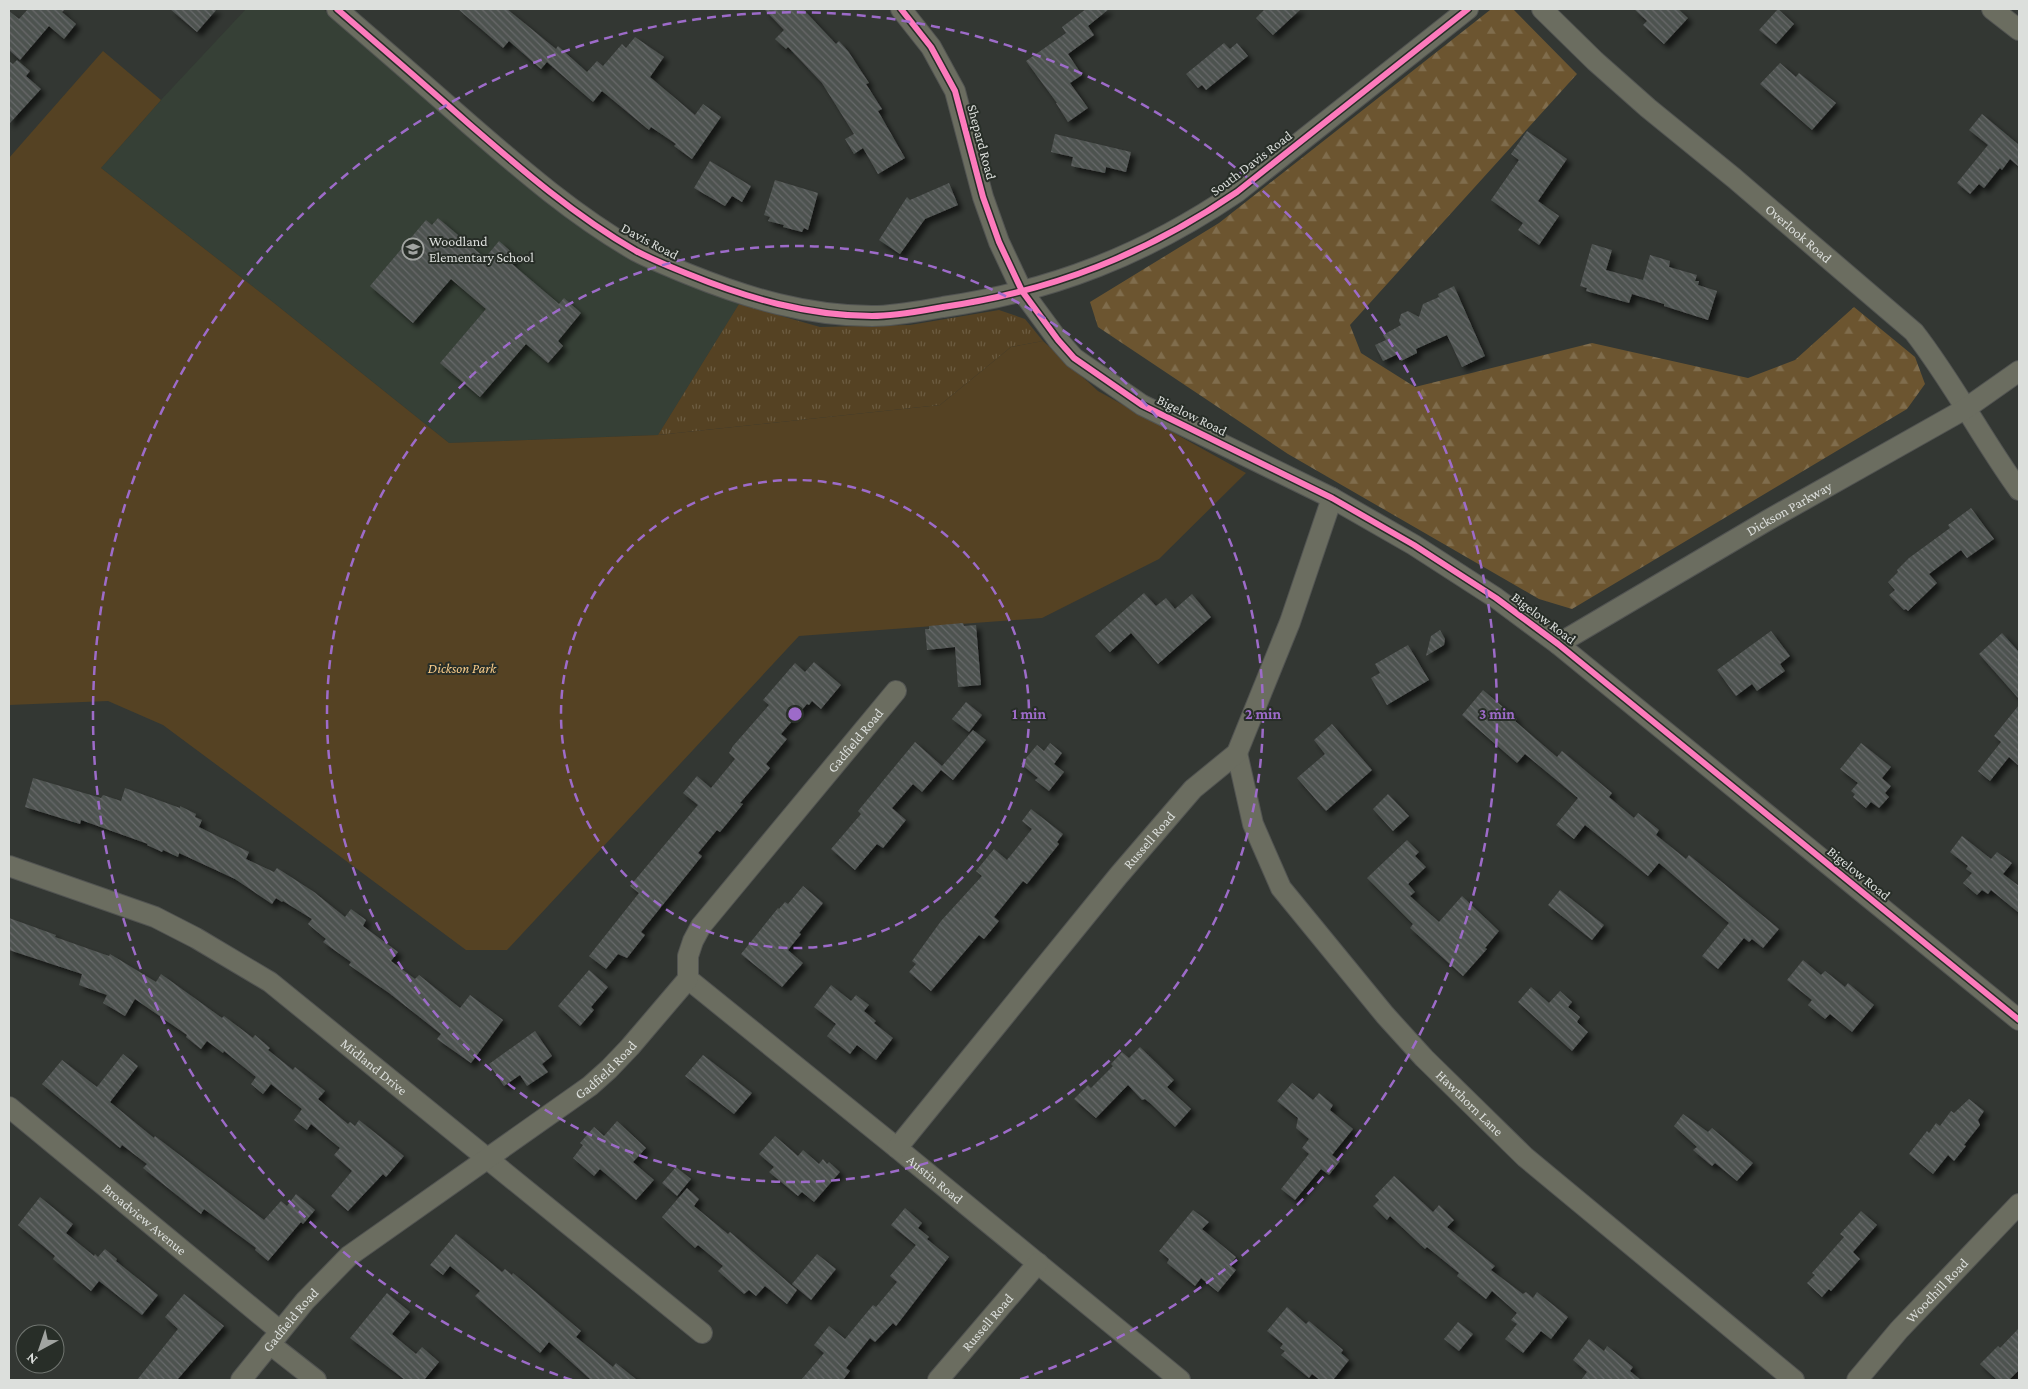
<svg xmlns="http://www.w3.org/2000/svg" width="2028" height="1389" font-family="'Crimson Pro',serif">
  <style>
    .built { fill: #364036 }
    .grass { fill: url(#grass-tufts) }
    .forest { fill: url(#forest-firs) }
    .park { fill: #554223 }
    .building { fill: url(#building-back-hatch); filter: url(#shadow) }
    .lines { fill: none; stroke-linecap: round; stroke-linejoin: round }
    .street-casing { stroke: #525452; stroke-width: 22 }
    .street { stroke: #6b6d60; stroke-width: 20 }
    .cycleway-casing { stroke: #282e28; stroke-width: 9 }
    .cycleway { stroke: #fd7abc; stroke-width: 6 }
    .ring { fill: none; stroke: #9d6bc9; stroke-width: 2.5; stroke-dasharray: 9 6 }
    .labels { text-anchor: middle; dominant-baseline: central; stroke-width: 4; stroke-linejoin: round; paint-order: stroke }
    .street-label { font-size: 14px; fill: #dcdfdc; stroke: #282e28 }
    .poi-label { font-size: 14px; fill: #dcdfdc; stroke: #282e28; text-anchor: start }
    .park-label { font-size: 14px; font-style: italic; fill: #f9cc8a; stroke: #282e28 }
    .centre { fill: #9d6bc9; stroke: #282e28; stroke-width: 2.5 }
    .ring-label { font-size: 15px; text-anchor: middle; font-weight: bold; fill: #9d6bc9; stroke: #282e28; stroke-width: 4; stroke-linejoin: round; paint-order: stroke }
  </style>
  <defs>
    <pattern id="grass-tufts" width="24" height="20" patternUnits="userSpaceOnUse" patternTransform="scale(1.25)"><rect width="24" height="20" fill="#554223"/><path d="M3 7l-1-3M5 7V3M7 7l1-3M15 17l-1-3M17 17v-4M19 17l1-3" fill="none" stroke="#6d5d42"/></pattern>
    <pattern id="forest-firs" width="22" height="20" patternUnits="userSpaceOnUse" patternTransform="scale(1.25)"><rect width="22" height="20" fill="#6c5530"/><path d="M5 1l3.5 6h-7zM16 11l3.5 6h-7z" fill="#806d4d"/></pattern>
    <pattern id="building-back-hatch" width="6" height="6" patternUnits="userSpaceOnUse" patternTransform="scale(1.25)"><rect width="6" height="6" fill="#4e5250"/><path d="M-1 5l2 2M0 0l6 6M5-1l2 2" fill="none" stroke="#676a69"/></pattern>
    <filter id="shadow"><feDropShadow dx="4.5" dy="4.5" stdDeviation="2.5" flood-color="#0009"/></filter>
  </defs>
  <rect width="100%" height="100%" fill="#333733"/>
  <polygon class="built" points="246,9 323,9 489,152 669,276 739,304 658,435 449,443 274,303 101,168 161,100"/>
  <polygon class="grass" points="739,304 820,327 910,325 999,310 1025,319 1043,341 1011,347 940,405 658,435"/>
  <polygon class="forest" points="1513,9 1577,74 1350,325 1361,353 1415,387 1592,343 1748,378 1795,360 1854,307 1915,357 1925,384 1907,409 1572,609 1539,599 1288,454 1098,327 1090,302 1219,223 1490,10"/>
  <polygon class="park" points="103,51 161,100 101,168 274,303 449,443 658,435 940,405 1011,347 1043,341 1098,391 1246,473 1159,559 1042,618 799,636 507,950 466,950 163,725 108,701 9,705 9,158"/>
  <g class="building">
    <polygon points="28,9 65,9 62,12 76,24 64,39 49,26 20,60 9,50 9,11 19,19"/>
    <polygon points="170,9 217,9 197,32"/>
    <polygon points="458,9 507,9 556,49 558,46 587,72 597,61 603,66 622,44 626,48 635,37 664,57 650,77 695,115 703,104 721,117 692,159 674,146 676,144 651,127 649,130 602,91 593,102 547,62 541,69 509,41 503,48"/>
    <polygon points="764,9 803,9 836,44 839,41 848,51 869,83 866,84 882,109 878,111 905,158 878,174 863,148 854,154 845,139 854,134 822,83 788,47 786,49 775,39 784,30"/>
    <polygon points="1086,9 1109,9 1088,26 1094,35 1068,54 1082,75 1070,83 1088,108 1068,122 1056,103 1057,103 1026,61 1066,33 1062,27"/>
    <polygon points="1265,9 1301,9 1273,35 1256,18"/>
    <polygon points="1634,9 1678,9 1688,18 1664,44 1643,25 1647,21"/>
    <polygon points="1778,9 1794,24 1776,44 1759,30"/>
    <polygon points="1224,43 1230,49 1237,43 1248,56 1206,90 1202,85 1198,88 1186,74"/>
    <polygon points="17,60 30,71 26,76 41,89 9,124 9,61 13,64"/>
    <polygon points="1780,63 1796,77 1799,73 1836,103 1812,130 1760,84"/>
    <polygon points="1982,114 2019,145 2019,167 2010,159 2002,170 2000,168 1984,188 1979,184 1970,194 1957,183 1988,145 1969,130"/>
    <polygon points="1527,131 1567,159 1538,201 1559,216 1539,245 1518,230 1523,223 1491,200 1519,160 1511,154"/>
    <polygon points="1055,134 1131,152 1126,172 1106,167 1105,173 1071,166 1073,157 1051,152"/>
    <polygon points="710,161 751,186 742,202 732,196 725,206 694,188"/>
    <polygon points="775,180 818,193 808,230 804,228 802,232 783,227 784,225 768,221 770,217 764,215"/>
    <polygon points="949,183 958,205 925,219 900,254 879,240 907,197 910,200"/>
    <polygon points="438,218 485,258 499,241 516,256 511,263 559,304 564,298 581,313 558,341 563,346 548,363 526,344 480,397 440,363 486,309 451,279 413,323 370,286 426,220 432,225"/>
    <polygon points="1592,244 1612,250 1606,270 1643,280 1650,255 1670,261 1669,267 1697,275 1695,281 1699,281 1698,285 1717,291 1708,320 1664,306 1664,304 1632,294 1629,303 1586,291 1587,288 1580,286"/>
    <polygon points="1454,286 1485,356 1462,367 1447,335 1416,349 1417,353 1401,361 1398,354 1383,361 1375,345 1386,340 1383,335 1401,325 1399,321 1401,314 1408,311 1419,317 1423,304 1439,297 1438,294"/>
    <polygon points="1971,508 1994,539 1967,558 1961,550 1929,574 1937,583 1908,611 1906,609 1904,610 1889,595 1895,590 1888,582 1898,572 1897,570 1909,558 1950,528 1948,525"/>
    <polygon points="1144,593 1156,606 1166,598 1175,609 1192,594 1211,617 1158,664 1131,633 1110,652 1095,636"/>
    <polygon points="963,623 964,626 976,625 981,685 958,687 955,647 927,650 925,629 929,629 929,626"/>
    <polygon points="1440,630 1445,639 1444,645 1426,656 1431,636"/>
    <polygon points="1771,631 1790,656 1780,664 1785,671 1757,691 1752,684 1736,696 1717,670"/>
    <polygon points="2002,633 2019,652 2019,699 1979,654"/>
    <polygon points="1408,645 1429,680 1387,705 1371,678 1380,673 1375,664"/>
    <polygon points="814,662 841,685 821,709 812,701 809,705 807,704 781,734 787,739 766,764 770,768 740,803 743,804 720,832 717,830 698,853 702,856 641,932 645,935 627,958 618,954 606,969 589,956 639,893 630,886 698,805 683,793 697,776 711,788 735,759 729,753 733,746 769,705 763,700 795,663 805,672"/>
    <polygon points="1483,690 1517,719 1515,721 1557,757 1562,751 1612,793 1609,797 1634,818 1638,813 1659,830 1656,835 1686,859 1689,855 1779,929 1763,948 1752,939 1749,942 1744,938 1718,969 1702,956 1729,923 1659,863 1648,876 1585,825 1574,839 1556,825 1578,798 1525,754 1517,763 1462,715"/>
    <polygon points="966,702 982,715 969,732 952,719"/>
    <polygon points="2019,705 2019,766 2009,757 1990,781 1978,771 2001,742 1994,736"/>
    <polygon points="1332,724 1372,770 1326,811 1297,778 1325,754 1314,740"/>
    <polygon points="973,730 986,740 953,780 941,770 922,792 913,784 892,808 906,820 883,848 877,844 855,870 831,849 861,814 858,811 915,742 942,766"/>
    <polygon points="1050,743 1062,753 1054,764 1064,772 1049,791 1035,780 1038,778 1021,764 1037,745 1044,751"/>
    <polygon points="1861,743 1891,767 1882,778 1891,786 1885,793 1889,797 1879,808 1871,802 1866,808 1853,797 1855,794 1851,791 1858,783 1840,769"/>
    <polygon points="33,778 101,798 103,795 121,801 125,788 180,808 180,806 196,814 195,817 202,820 199,827 249,852 246,859 274,872 277,868 314,892 345,917 351,909 366,920 363,926 398,952 391,961 415,979 419,975 460,1008 470,995 503,1020 471,1063 437,1039 441,1034 389,993 349,965 351,962 323,942 326,939 308,924 312,919 283,901 282,902 276,898 272,904 235,879 179,853 178,857 163,850 162,852 147,845 148,844 81,820 80,824 25,807"/>
    <polygon points="1388,794 1409,816 1393,831 1373,809"/>
    <polygon points="1031,809 1063,834 1057,842 1059,844 1027,884 1023,881 994,917 999,921 984,939 979,935 931,991 909,972 916,964 912,961 941,921 982,876 976,871 994,849 1007,860 1032,829 1022,821"/>
    <polygon points="1962,836 1991,859 1997,852 2012,863 2003,874 2019,886 2019,913 1991,890 1988,894 1982,890 1977,895 1963,883 1972,873 1966,869 1968,866 1950,852"/>
    <polygon points="1407,840 1419,852 1415,856 1426,867 1408,884 1415,892 1410,896 1439,922 1462,896 1499,931 1485,948 1487,949 1463,976 1410,928 1413,924 1367,878"/>
    <polygon points="803,886 823,903 799,933 801,934 788,950 803,963 782,987 741,954 778,908 779,909 785,902 788,904"/>
    <polygon points="1560,890 1604,925 1592,940 1548,905"/>
    <polygon points="9,918 56,935 55,937 109,956 110,954 156,982 161,974 222,1018 224,1016 253,1038 255,1035 270,1048 268,1050 293,1070 295,1067 325,1091 318,1099 348,1124 350,1122 355,1126 359,1120 404,1156 386,1177 383,1174 348,1211 331,1196 352,1171 334,1155 340,1148 311,1124 307,1130 294,1120 302,1109 271,1084 263,1094 251,1084 256,1077 224,1051 223,1053 207,1041 201,1049 186,1037 187,1035 135,999 125,1016 103,1003 107,995 79,985 82,974 9,950"/>
    <polygon points="1803,960 1821,975 1825,971 1845,987 1848,983 1874,1005 1852,1032 1830,1014 1825,1019 1808,1005 1812,1000 1787,980"/>
    <polygon points="589,970 608,987 591,1007 594,1010 580,1026 558,1006"/>
    <polygon points="831,985 851,1001 856,995 869,1005 864,1011 876,1021 874,1023 893,1038 876,1060 857,1045 850,1054 827,1036 836,1024 814,1007"/>
    <polygon points="1531,987 1549,1003 1560,991 1572,1002 1568,1007 1580,1017 1577,1022 1588,1032 1572,1051 1518,1002"/>
    <polygon points="535,1031 552,1056 542,1064 548,1072 527,1086 520,1075 504,1086 489,1064"/>
    <polygon points="1140,1047 1174,1080 1167,1087 1191,1109 1175,1127 1151,1104 1145,1099 1142,1100 1128,1085 1096,1118 1074,1099 1088,1085 1091,1088 1113,1066 1111,1064 1122,1052 1129,1058"/>
    <polygon points="123,1054 138,1066 110,1102 154,1138 155,1136 264,1220 281,1201 287,1206 296,1194 315,1210 303,1224 301,1222 268,1261 255,1250 256,1248 204,1209 201,1214 188,1204 143,1168 147,1164 122,1145 120,1148 42,1084 62,1060 97,1087"/>
    <polygon points="703,1055 752,1093 734,1114 685,1076"/>
    <polygon points="1292,1083 1313,1100 1319,1093 1333,1105 1330,1110 1353,1129 1332,1155 1340,1161 1329,1175 1321,1169 1295,1200 1281,1189 1309,1154 1302,1148 1309,1139 1296,1128 1298,1118 1277,1101"/>
    <polygon points="1969,1099 1984,1111 1978,1120 1980,1125 1964,1145 1966,1146 1954,1161 1948,1155 1933,1174 1909,1154 1927,1131 1929,1133 1936,1123 1940,1126 1951,1111 1954,1113"/>
    <polygon points="1683,1114 1708,1132 1712,1128 1753,1163 1737,1181 1715,1163 1712,1166 1693,1150 1697,1147 1674,1126"/>
    <polygon points="617,1121 646,1148 633,1162 654,1180 636,1200 600,1169 594,1176 573,1158 583,1145 580,1143 594,1127 604,1136"/>
    <polygon points="775,1136 798,1156 803,1150 819,1164 823,1159 827,1164 829,1162 840,1172 814,1202 802,1192 798,1196 769,1172 774,1167 759,1154"/>
    <polygon points="676,1167 691,1179 677,1196 662,1183"/>
    <polygon points="1394,1176 1433,1212 1439,1205 1454,1220 1447,1227 1495,1266 1491,1270 1523,1294 1526,1292 1533,1298 1537,1292 1568,1317 1551,1339 1541,1331 1523,1353 1505,1339 1517,1324 1511,1320 1517,1313 1492,1291 1486,1299 1457,1276 1459,1273 1427,1247 1425,1249 1390,1216 1387,1220 1373,1206 1379,1200 1375,1196"/>
    <polygon points="687,1188 699,1199 694,1206 728,1234 730,1232 797,1290 787,1304 765,1286 756,1296 749,1290 744,1294 718,1271 723,1266 698,1245 695,1248 662,1217"/>
    <polygon points="40,1197 73,1224 66,1233 94,1256 95,1254 98,1257 105,1249 117,1259 116,1261 158,1295 142,1315 99,1281 91,1291 53,1259 55,1256 18,1225"/>
    <polygon points="905,1208 922,1223 918,1228 929,1237 927,1239 949,1257 896,1326 893,1323 875,1342 870,1338 846,1368 850,1371 843,1380 801,1380 824,1353 814,1345 829,1326 845,1339 873,1305 876,1307 897,1282 890,1276 916,1245 891,1225"/>
    <polygon points="1193,1210 1209,1222 1202,1229 1236,1257 1230,1265 1236,1270 1218,1292 1201,1278 1195,1286 1167,1263 1169,1259 1159,1251"/>
    <polygon points="1861,1211 1877,1225 1853,1252 1860,1259 1831,1291 1829,1289 1822,1297 1807,1283 1815,1275 1812,1273 1844,1237 1840,1234"/>
    <polygon points="456,1234 502,1272 505,1269 512,1275 513,1273 581,1331 576,1337 613,1367 616,1363 637,1380 591,1380 549,1342 540,1353 475,1296 480,1291 450,1266 443,1275 430,1265"/>
    <polygon points="817,1254 836,1269 811,1300 792,1284"/>
    <polygon points="387,1293 410,1312 392,1334 416,1354 422,1347 439,1362 424,1380 405,1380 350,1338"/>
    <polygon points="184,1294 224,1326 177,1380 137,1380 178,1329 165,1317"/>
    <polygon points="1287,1307 1306,1324 1309,1321 1343,1350 1341,1353 1349,1360 1333,1380 1320,1380 1312,1374 1309,1378 1281,1355 1285,1351 1280,1348 1283,1344 1267,1331"/>
    <polygon points="1458,1322 1473,1334 1459,1351 1444,1339"/>
    <polygon points="2019,1328 2019,1370 2009,1380 1997,1380 1980,1364 1998,1346 2000,1348"/>
    <polygon points="1589,1339 1604,1351 1607,1346 1633,1367 1630,1371 1641,1380 1581,1380 1587,1372 1573,1360"/>
  </g>
  <g class="lines">
    <g class="street-casing">
      <g id="street">
        <path d="M337,9C381,47 425,85 469,124C522,170 575,216 636,251C653,260 671,267 688,274C747,298 808,316 872,316C896,316 920,311 943,307C1053,291 1146,254 1237,192L1468,9"/>
        <polyline points="901,9 931,47 955,91 983,197 999,242 1022,291 1058,340 1074,358 1142,405 1332,498 1414,545 1496,598 1558,644 2019,1020"/>
        <path id="s1" d="M1542,9L1595,61L1648,108L1734,178L1914,332C1953,382 1982,439 2019,490"/>
        <polyline points="1992,9 2019,30"/>
        <path id="s2" d="M1558,644L1768,520L1965,409L2019,371"/>
        <path id="s3" d="M1237,753L1253,824L1281,888L1385,1015L1424,1058L1525,1157L1794,1380"/>
        <path id="s4" d="M9,866L155,917L196,938L270,982L702,1333"/>
        <path id="s5" d="M688,979L897,1148L1180,1380"/>
        <path id="s6" d="M9,1107L280,1331"/>
        <path id="s7" d="M897,1148L1119,875L1193,789L1237,753L1290,622L1332,498"/>
        <polyline points="270,1344 316,1380"/>
        <path id="s8" d="M241,1380L305,1301L349,1256L590,1086L609,1069L630,1047L688,979V956L693,941L701,926L896,691"/>
        <path id="s9" d="M938,1380L1038,1263"/>
        <path id="s10" d="M1857,1380L1899,1330L2019,1204"/>
      </g>
    </g>
    <use href="#street" class="street"/>
    <g class="cycleway-casing">
      <g id="cycleway">
        <path d="M337,9C381,47 425,85 469,124C522,170 575,216 636,251C653,260 671,267 688,274C747,298 808,316 872,316C896,316 920,311 943,307C1053,291 1146,254 1237,192L1468,9"/>
        <polyline points="901,9 931,47 955,91 983,197 999,242 1022,291 1058,340 1074,358 1142,405 1332,498 1414,545 1496,598 1558,644 2019,1020"/>
      </g>
    </g>
    <use href="#cycleway" class="cycleway"/>
  </g>
  <g class="ring">
    <circle cx="795" cy="714" r="234"/>
    <circle cx="795" cy="714" r="468"/>
    <path d="M572 1380A702 702 0 1 1 1018 1380"/>
  </g>
  <defs>
    <g id="school-ring" transform="scale(1.125)"><circle r="9.5" fill="#282e28" stroke="#a1a4a1" stroke-width="1.5"/><path d="M0-5L7-2L0 1L-7-2ZM-4 1L0 2.5L4 1V4Q0 6-4 4Z" fill="#a1a4a1"/></g>
  </defs>
  <g fill-rule="evenodd">
    <use href="#school-ring" x="413" y="249"/>
  </g>
  <g class="labels">
    <g class="street-label">
      <text transform="translate(982 142) rotate(75)">Shepard Road</text>
      <text transform="translate(1251 163) rotate(-37)">South Davis Road</text>
      <text stroke="none"><textPath href="#s1" startOffset="341">Overlook Road</textPath></text>
      <text transform="translate(650 241) rotate(28)">Davis Road</text>
      <text transform="translate(1192 415) rotate(26)">Bigelow Road</text>
      <text stroke="none"><textPath href="#s2" startOffset="268">Dickson Parkway</textPath></text>
      <text transform="translate(1544 618) rotate(37)">Bigelow Road</text>
      <text stroke="none"><textPath href="#s8" startOffset="902">Gadfield Road</textPath></text>
      <text stroke="none"><textPath href="#s7" startOffset="398">Russell Road</textPath></text>
      <text transform="translate(1859 873) rotate(39)">Bigelow Road</text>
      <text stroke="none"><textPath href="#s4" startOffset="421">Midland Drive</textPath></text>
      <text stroke="none"><textPath href="#s8" startOffset="482">Gadfield Road</textPath></text>
      <text stroke="none"><textPath href="#s3" startOffset="429">Hawthorn Lane</textPath></text>
      <text stroke="none"><textPath href="#s5" startOffset="318">Austin Road</textPath></text>
      <text stroke="none"><textPath href="#s6" startOffset="176">Broadview Avenue</textPath></text>
      <text stroke="none"><textPath href="#s10" startOffset="120">Woodhill Road</textPath></text>
      <text stroke="none"><textPath href="#s8" startOffset="78">Gadfield Road</textPath></text>
      <text stroke="none"><textPath href="#s9" startOffset="76">Russell Road</textPath></text>
    </g>
    <g class="poi-label">
      <text x="429" y="241">Woodland<tspan x="429" dy="16">Elementary School</tspan></text>
    </g>
    <g class="park-label">
      <text x="462" y="668">Dickson Park</text>
    </g>
  </g>
  <circle cx="795" cy="714" r="8" class="centre"/>
  <g class="ring-label">
    <text x="1029" y="719">1 min</text>
    <text x="1263" y="719">2 min</text>
    <text x="1497" y="719">3 min</text>
  </g>
  <rect width="2028" height="1389" fill="none" stroke="#dcdfdc" stroke-width="20"/>
  <g transform="translate(40 1349) rotate(220)"><circle r="24" fill="#282e28" stroke="#707570"/>
  <path d="M0-4L9 19L0 12L-9 19Z" fill="#a1a4a1"/>
  <text y="-8" font-size="14" font-weight="bold" text-anchor="middle" fill="#dcdfdc">N</text>
  </g>
</svg>
